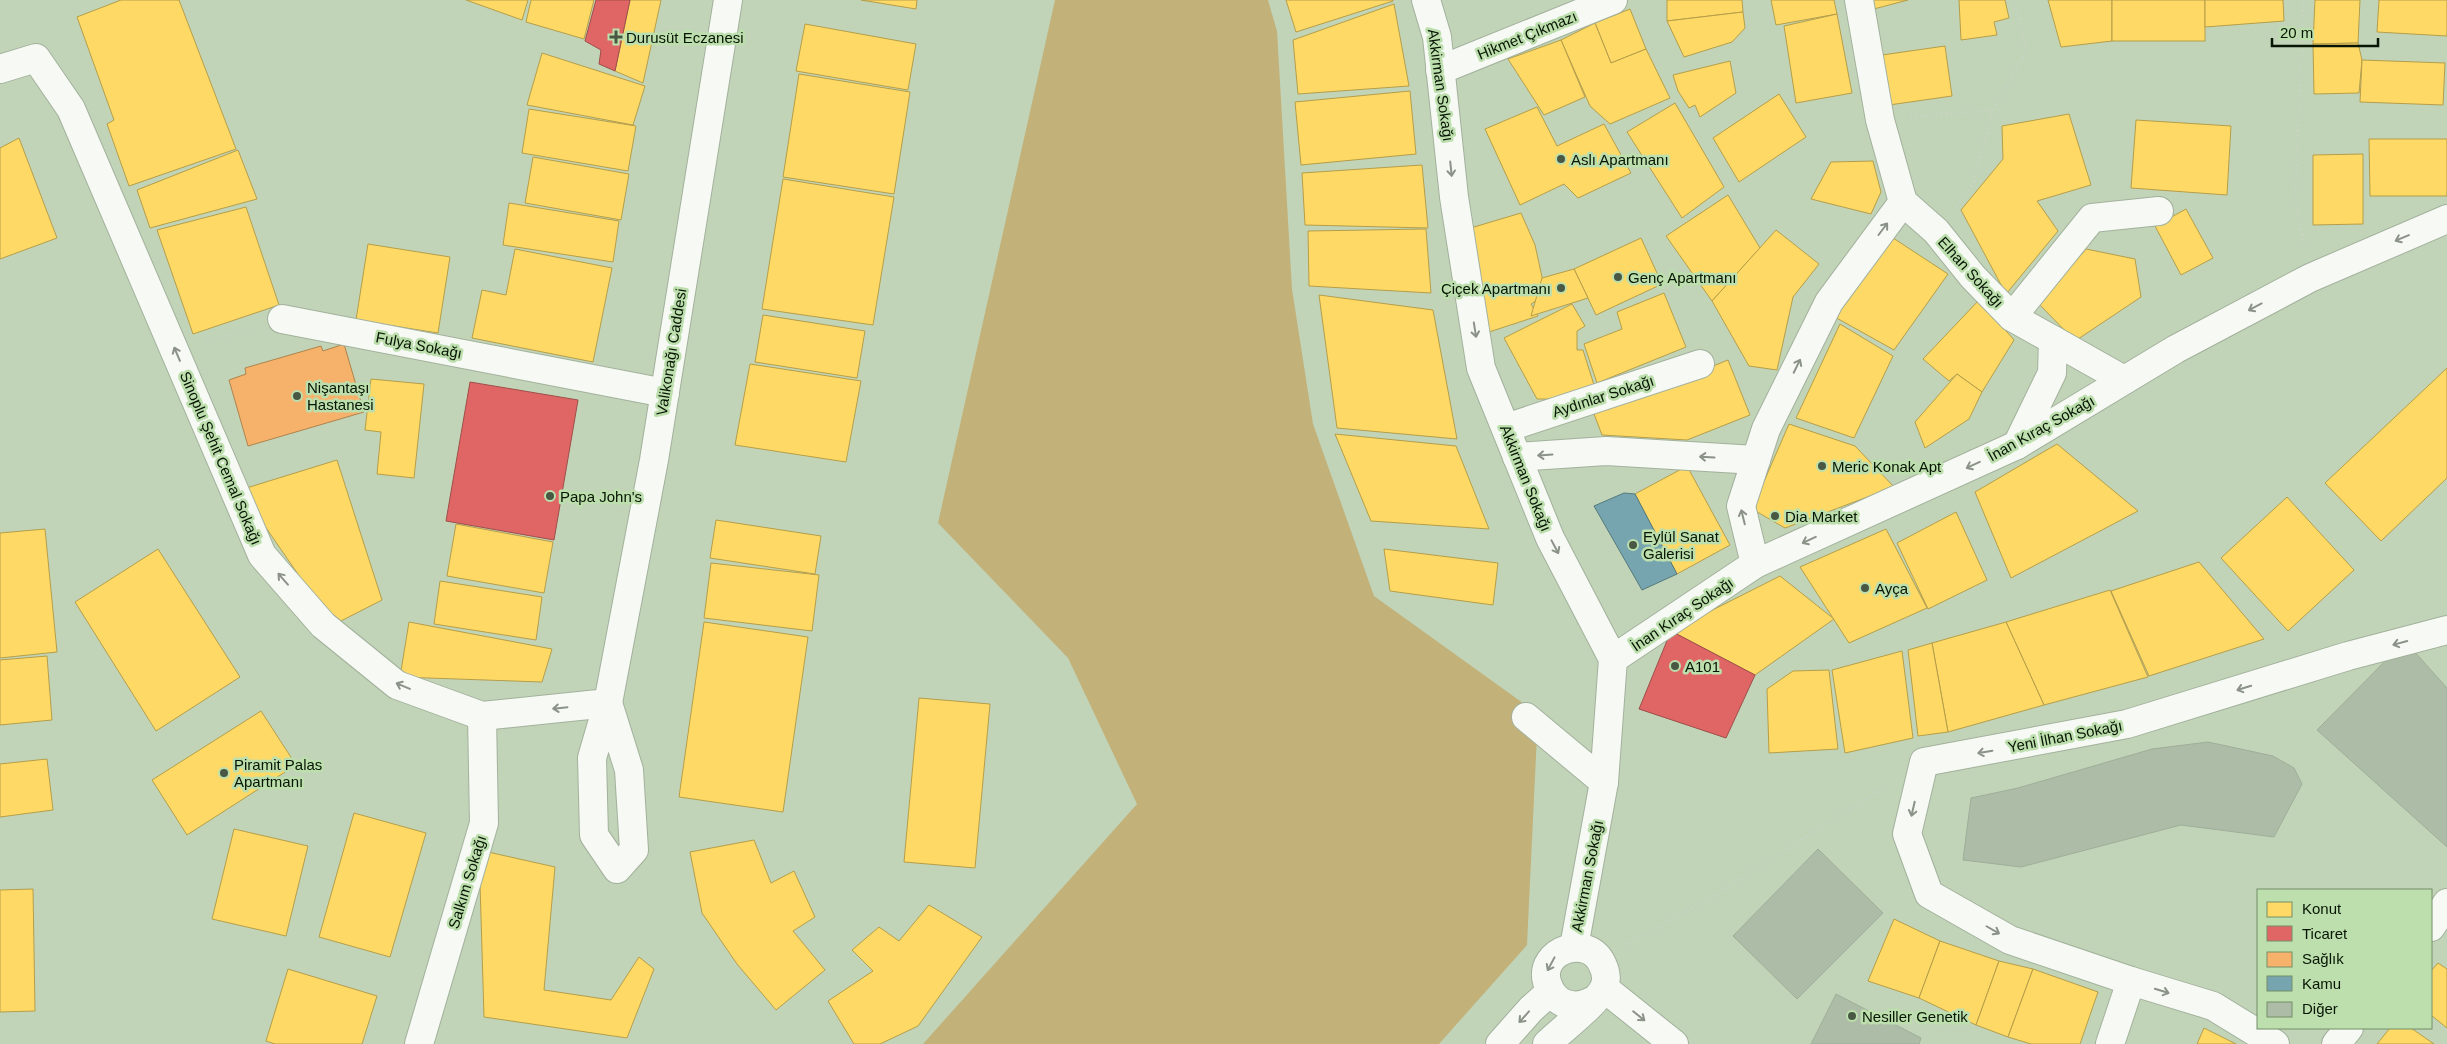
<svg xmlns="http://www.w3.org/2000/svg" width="2447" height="1044" font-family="Arial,sans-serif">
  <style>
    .forest { fill: #c3b17a }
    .homes { fill: #ffd966; stroke: #b59e49 }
    .shops { fill: #e06666; stroke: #9f4e49 }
    .health { fill: #f6b26b; stroke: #af834c }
    .public { fill: #76a5af; stroke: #557a7c }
    .building { fill: #adbca6; stroke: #9fae99 }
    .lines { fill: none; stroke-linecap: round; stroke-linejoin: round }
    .street-casing { stroke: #a3b19c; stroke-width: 30 }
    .secondary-casing { stroke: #a3b19c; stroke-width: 30 }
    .path { stroke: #ccd2c9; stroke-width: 3; stroke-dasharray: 1 4; stroke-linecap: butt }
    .street { stroke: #f6f9f4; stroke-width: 28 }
    .secondary { stroke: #f6f9f4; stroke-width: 28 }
    .oneway { stroke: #8b9288 }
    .poi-dot { fill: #495843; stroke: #bcdfad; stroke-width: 2 }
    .labels { text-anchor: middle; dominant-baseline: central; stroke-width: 5; stroke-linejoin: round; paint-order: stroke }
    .street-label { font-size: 15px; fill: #081504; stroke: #bcdfad }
    .poi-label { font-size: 15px; fill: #081504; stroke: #bcdfad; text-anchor: start }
  </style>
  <rect width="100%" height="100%" fill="#c1d4b8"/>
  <polygon class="forest" points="1055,0 1268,0 1277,31 1292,289 1313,424 1374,596 1538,714 1527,945 1439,1044 923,1044 1137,804 1068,658 938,523"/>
  <g class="homes">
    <polygon points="121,0 179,0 236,149 129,186 107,124 114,120 77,17"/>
    <polygon points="466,0 528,0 522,20"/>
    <polygon points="531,0 594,0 584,39 526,22"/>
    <polygon points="630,0 661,0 643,83 615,71"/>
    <polygon points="861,0 917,0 916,9"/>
    <polygon points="1286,0 1393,0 1393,1 1296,32"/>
    <polygon points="1667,0 1742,0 1743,12 1667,21"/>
    <polygon points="1771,0 1834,0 1837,14 1776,25"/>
    <polygon points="1869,0 1908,0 1870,10"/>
    <polygon points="1959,0 2005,0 2009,18 1994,22 1997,35 1961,40"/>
    <polygon points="2048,0 2112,0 2112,41 2061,47"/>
    <rect x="2112" y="0" width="93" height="41"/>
    <polygon points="2205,0 2283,0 2284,21 2205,27"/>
    <polygon points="2315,0 2360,0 2358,43 2313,44"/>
    <polygon points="2379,0 2447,0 2447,36 2377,32"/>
    <polygon points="1394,4 1409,86 1298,94 1293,40"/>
    <polygon points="1630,9 1646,49 1611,63 1595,23"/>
    <polygon points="1743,12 1745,28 1732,42 1684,57 1667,21"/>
    <polygon points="1837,14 1852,93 1796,103 1784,26"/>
    <polygon points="1595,23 1611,63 1646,49 1670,98 1610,124 1590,106 1561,40"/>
    <polygon points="805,24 916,44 908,90 796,71"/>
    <polygon points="1561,40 1585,97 1544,115 1508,59"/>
    <polygon points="2358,43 2362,60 2359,93 2314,94 2313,44"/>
    <polygon points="1945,46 1952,96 1882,106 1875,56"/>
    <polygon points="542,53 645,86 633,125 527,105"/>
    <polygon points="2362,60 2445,63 2443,105 2360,102"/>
    <polygon points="1730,61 1736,93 1700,117 1695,105 1689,108 1678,91 1673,75"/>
    <polygon points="799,74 910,92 894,194 783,177"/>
    <polygon points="1410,91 1416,154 1301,165 1295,102"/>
    <polygon points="1779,94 1806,137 1739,182 1713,138"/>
    <polygon points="1675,103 1724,187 1682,218 1627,132"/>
    <polygon points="1537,107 1557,146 1604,124 1631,173 1578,198 1564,184 1520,205 1485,129"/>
    <polygon points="529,109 636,126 628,171 522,153"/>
    <polygon points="2069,114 2091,185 2037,201 2058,231 2006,294 1961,210 2003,159 2002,126"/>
    <polygon points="2136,120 2231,126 2227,195 2131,188"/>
    <polygon points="19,138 57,238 0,259 0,148"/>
    <polygon points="2369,139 2447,139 2447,196 2370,196"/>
    <polygon points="238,150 257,199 150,228 137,190"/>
    <polygon points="2363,154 2363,224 2313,225 2313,155"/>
    <polygon points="533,157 629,174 621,220 525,203"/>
    <polygon points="1873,161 1881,192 1871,214 1811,199 1831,162"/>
    <polygon points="1422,165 1428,228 1305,225 1302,173"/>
    <polygon points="783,179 894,197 873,325 762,309"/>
    <polygon points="1728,195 1760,248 1712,301 1666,236"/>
    <polygon points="509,203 619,221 613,262 503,245"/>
    <polygon points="246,207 279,305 193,334 157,230"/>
    <polygon points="2186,209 2213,258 2181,275 2155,226"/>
    <polygon points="1521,213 1535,245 1544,286 1535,290 1539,299 1531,304 1538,316 1489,332 1464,230"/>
    <polygon points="1426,229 1431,293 1309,286 1308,231"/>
    <polygon points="1776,230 1819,264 1793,297 1777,370 1749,366 1712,301"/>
    <polygon points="1887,234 1948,274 1894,350 1833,316"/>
    <polygon points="1641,238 1662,284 1596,315 1574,269"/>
    <polygon points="368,244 450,257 438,333 356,320"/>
    <polygon points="515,249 612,268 593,362 472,338 482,290 506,295"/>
    <polygon points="2086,249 2135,259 2141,297 2075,341 2039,304"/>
    <polygon points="1574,269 1588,298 1531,316 1542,278"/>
    <polygon points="1664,293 1686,347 1597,383 1584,344 1622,329 1617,312"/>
    <polygon points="1319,295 1433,310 1457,439 1337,428"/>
    <polygon points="1979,300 2014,340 1982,392 1957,374 1949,381 1923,359"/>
    <polygon points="1572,304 1585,326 1577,331 1577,350 1583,350 1594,385 1557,399 1537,399 1504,338"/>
    <polygon points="763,315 865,331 857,378 755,362"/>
    <polygon points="1840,324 1893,356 1854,438 1796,418"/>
    <polygon points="1728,360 1750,415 1687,440 1602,435 1594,414"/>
    <polygon points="750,364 861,381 846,462 735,445"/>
    <polygon points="2447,368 2447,478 2381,541 2325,483"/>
    <polygon points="1957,374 1982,392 1969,419 1925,448 1915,422"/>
    <polygon points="371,379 424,384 414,478 377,474 381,432 365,430"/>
    <polygon points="1789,424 1855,446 1894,487 1785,528 1752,509"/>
    <polygon points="1335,434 1456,446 1489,529 1371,521"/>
    <polygon points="2057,444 2138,511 2011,578 1975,492"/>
    <polygon points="337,460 382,600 333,625 240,490"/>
    <polygon points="1687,466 1730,545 1677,574 1635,494"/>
    <polygon points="2287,497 2354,570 2288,631 2221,558"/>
    <polygon points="1956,512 1987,580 1928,609 1897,543"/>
    <polygon points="716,520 821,536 815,574 710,558"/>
    <polygon points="456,524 553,542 544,593 447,576"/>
    <polygon points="45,529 57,652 0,658 0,533"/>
    <polygon points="1886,529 1927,608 1849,643 1800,567"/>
    <polygon points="158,549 240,677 156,731 75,602"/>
    <polygon points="1384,549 1498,563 1493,605 1390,591"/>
    <polygon points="2199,562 2264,639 2149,676 2111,591"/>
    <polygon points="711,563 819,575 812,631 704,618"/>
    <polygon points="1780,576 1834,619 1755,675 1671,631"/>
    <polygon points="440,581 542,597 536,640 434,624"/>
    <polygon points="2110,590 2148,677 2044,705 2006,622"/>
    <polygon points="409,622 552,649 542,682 400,677"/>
    <polygon points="704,622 808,637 783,812 679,797"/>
    <polygon points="2006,622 2044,705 1948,732 1932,643"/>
    <polygon points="1932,643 1948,732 1918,736 1908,650"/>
    <polygon points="1902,651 1913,738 1845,753 1832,670"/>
    <polygon points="47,656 52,720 0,725 0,660"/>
    <polygon points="1829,670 1838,749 1769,753 1767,689 1793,671"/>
    <polygon points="919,698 990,704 975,868 904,862"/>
    <polygon points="261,711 296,765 187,835 152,780"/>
    <polygon points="47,759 53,810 0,817 0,764"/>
    <polygon points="354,813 426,833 390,957 319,937"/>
    <polygon points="234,829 308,846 286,936 212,919"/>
    <polygon points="754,840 771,883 794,871 815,917 793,931 825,970 776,1010 737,964 702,913 690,852"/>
    <polygon points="479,850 555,867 544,990 611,1000 639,957 654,969 627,1038 484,1017"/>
    <polygon points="33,889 35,1011 0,1012 0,890"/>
    <polygon points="929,905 982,937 918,1026 880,1044 854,1044 828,1001 873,971 852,950 879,927 899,941"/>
    <polygon points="1894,919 1940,941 1919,998 1868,981"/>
    <polygon points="1940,941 1999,961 1976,1025 1919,998"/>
    <polygon points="1999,961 2033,969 2008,1037 1976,1025"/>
    <polygon points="2438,963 2447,969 2447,1028 2431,1015 2431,971"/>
    <polygon points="288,969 377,996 362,1044 275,1044 266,1041"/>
    <polygon points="2033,969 2098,992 2080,1044 2031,1044 2008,1037"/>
    <polygon points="2204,1028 2236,1044 2197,1044"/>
    <polygon points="2390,1028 2411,1028 2434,1044 2377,1044"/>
  </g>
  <g class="shops">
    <polygon points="596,0 630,0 615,71 599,64 601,50 585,41"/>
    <polygon points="470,382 578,400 554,540 446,521"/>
    <polygon points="1671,631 1755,675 1726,738 1639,709"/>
  </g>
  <polygon class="health" points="344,344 364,412 248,446 229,380 246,374 245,368 321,346 323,351"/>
  <polygon class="public" points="1624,493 1635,494 1677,574 1642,590 1594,506"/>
  <g class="building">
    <polygon points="2405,641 2447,688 2447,847 2317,730"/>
    <polygon points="2208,742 2273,756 2294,768 2302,784 2274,837 2181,825 2021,867 1963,860 1971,798 2018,788 2152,749"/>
    <polygon points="1818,849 1883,913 1797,999 1733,936"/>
    <polygon points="1836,994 1921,1038 1919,1044 1811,1044"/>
  </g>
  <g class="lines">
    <g class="street-casing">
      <g id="street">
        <polyline points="1426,0 1437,37 1454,197 1481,368 1550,538 1613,659 1604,782 1574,947"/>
        <polyline points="1859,0 1880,120 1903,202 1936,231 1973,277 2012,317 2053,340 2052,373 2017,445"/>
        <polyline points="1440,70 1613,0"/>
        <polyline points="2012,317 2092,218 2159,211"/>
        <polyline points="282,319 665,393"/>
        <polyline points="2053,340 2124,380"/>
        <polyline points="1506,428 1700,364"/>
        <polyline points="1517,457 1606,451 1756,460"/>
        <polyline points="1755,564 1741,506 1766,429 1829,302 1903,202"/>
        <polyline points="1613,659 1755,564 2017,445 2176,349 2310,278 2447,219"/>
        <polygon points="608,703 629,770 634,850 617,869 594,835 592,758"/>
        <polyline points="1526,717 1604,782"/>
        <polyline points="2431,927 2447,903"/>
        <polyline points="1604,988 1674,1044"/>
        <polyline points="419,1044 484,823 482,716"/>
        <polyline points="2110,1044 2131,981"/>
        <polyline points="2275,1044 2213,1006 2131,981 2010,940 1929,894 1907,834 1924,762 2127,724 2348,656 2447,630"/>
        <polyline points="2336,1044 2349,1028"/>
      </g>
    </g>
    <g class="secondary-casing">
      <g id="secondary">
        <polyline points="0,69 36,58 71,109 262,555 323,625 397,685 482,716 608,703 654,460 728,0"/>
        <polyline points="1500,1044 1531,1009 1550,992"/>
        <path d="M1547,1044C1560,1031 1597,1003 1604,988C1607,981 1606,972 1603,966C1590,932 1538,950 1547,982C1554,1005 1574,1011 1594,1000"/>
      </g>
    </g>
    <g class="path">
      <polyline points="2304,0 2295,195 2304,246"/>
      <polyline points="1911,117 1993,110"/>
      <polyline points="1956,206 1973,184 1993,110 2026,51 2014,0"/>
      <polyline points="206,342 253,328"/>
      <polyline points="1626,945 1710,898 1883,788"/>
    </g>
    <use href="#street" class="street"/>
    <use href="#secondary" class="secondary"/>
  </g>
  <defs><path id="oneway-shaft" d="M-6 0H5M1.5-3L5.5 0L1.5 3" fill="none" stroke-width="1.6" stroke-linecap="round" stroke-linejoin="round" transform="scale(1.25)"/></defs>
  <g class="oneway">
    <use href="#oneway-shaft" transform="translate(1451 169) rotate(84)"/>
    <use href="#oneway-shaft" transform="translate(1883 229) rotate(-53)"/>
    <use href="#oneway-shaft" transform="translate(2402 238) rotate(157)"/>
    <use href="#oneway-shaft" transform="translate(2255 307) rotate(152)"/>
    <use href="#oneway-shaft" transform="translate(1475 330) rotate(81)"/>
    <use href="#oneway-shaft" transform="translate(177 354) rotate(-113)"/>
    <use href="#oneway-shaft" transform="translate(1797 366) rotate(-64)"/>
    <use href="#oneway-shaft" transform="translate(1545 455) rotate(176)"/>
    <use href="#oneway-shaft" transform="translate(1707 457) rotate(-177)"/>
    <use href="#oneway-shaft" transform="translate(1973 465) rotate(155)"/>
    <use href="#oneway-shaft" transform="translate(1743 517) rotate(-104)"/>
    <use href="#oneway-shaft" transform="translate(1809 540) rotate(155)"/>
    <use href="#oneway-shaft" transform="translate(1555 547) rotate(62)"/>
    <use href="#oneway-shaft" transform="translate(283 579) rotate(-131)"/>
    <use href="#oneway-shaft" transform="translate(2400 643) rotate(165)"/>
    <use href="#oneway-shaft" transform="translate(403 686) rotate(-157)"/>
    <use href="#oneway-shaft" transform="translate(2244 688) rotate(163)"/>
    <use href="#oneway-shaft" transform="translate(560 708) rotate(174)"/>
    <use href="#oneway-shaft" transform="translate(1985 752) rotate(170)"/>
    <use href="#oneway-shaft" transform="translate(1913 809) rotate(103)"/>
    <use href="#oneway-shaft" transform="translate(1993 930) rotate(30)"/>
    <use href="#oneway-shaft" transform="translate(1551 964) rotate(118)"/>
    <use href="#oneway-shaft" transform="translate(2162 991) rotate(17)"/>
    <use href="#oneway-shaft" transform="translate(1639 1016) rotate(39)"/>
    <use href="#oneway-shaft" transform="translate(1524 1017) rotate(132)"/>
  </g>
  <g class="poi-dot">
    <path d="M613.5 29.5h5v5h5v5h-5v5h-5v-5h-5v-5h5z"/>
    <circle cx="1561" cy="159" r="5"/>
    <circle cx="1618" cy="277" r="5"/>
    <circle cx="1561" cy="288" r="5"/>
    <circle cx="297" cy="396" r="5"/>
    <circle cx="1822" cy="466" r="5"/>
    <circle cx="550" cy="496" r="5"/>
    <circle cx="1775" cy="516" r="5"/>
    <circle cx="1633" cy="545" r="5"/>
    <circle cx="1865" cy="588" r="5"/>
    <circle cx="1675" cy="666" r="5"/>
    <circle cx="224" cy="773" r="5"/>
    <circle cx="1852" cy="1016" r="5"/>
  </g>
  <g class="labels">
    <g class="street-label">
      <text transform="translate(1527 35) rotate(-22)">Hikmet Çıkmazı</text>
      <text transform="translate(1441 85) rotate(82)">Akkirman Sokağı</text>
      <text transform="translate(1971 272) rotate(48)">Elhan Sokağı</text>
      <text transform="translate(419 345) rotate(11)">Fulya Sokağı</text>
      <text transform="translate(671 352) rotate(-81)">Valikonağı Caddesi</text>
      <text transform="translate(1603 396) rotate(-18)">Aydınlar Sokağı</text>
      <text transform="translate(2041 428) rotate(-29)">İnan Kıraç Sokağı</text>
      <text transform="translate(221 458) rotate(67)">Sinoplu Şehit Cemal Sokağı</text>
      <text transform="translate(1526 478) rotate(68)">Akkirman Sokağı</text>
      <text transform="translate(1682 614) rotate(-34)">İnan Kıraç Sokağı</text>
      <text transform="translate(2065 736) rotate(-11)">Yeni İlhan Sokağı</text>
      <text transform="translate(1587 876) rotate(-79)">Akkirman Sokağı</text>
      <text transform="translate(467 882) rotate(-73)">Salkım Sokağı</text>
    </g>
    <g class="poi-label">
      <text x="626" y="37">Durusüt Eczanesi</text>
      <text x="1571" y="159">Aslı Apartmanı</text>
      <text x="1628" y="277">Genç Apartmanı</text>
      <text x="1551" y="288" text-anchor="end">Çiçek Apartmanı</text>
      <text x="307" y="387">Nişantaşı<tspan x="307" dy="17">Hastanesi</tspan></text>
      <text x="1832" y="466">Meric Konak Apt</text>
      <text x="560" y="496">Papa John's</text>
      <text x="1785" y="516">Dia Market</text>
      <text x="1643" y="536">Eylül Sanat<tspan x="1643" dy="17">Galerisi</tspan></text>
      <text x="1875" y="588">Ayça</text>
      <text x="1685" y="666">A101</text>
      <text x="234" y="764">Piramit Palas<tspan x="234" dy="17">Apartmanı</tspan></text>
      <text x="1862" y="1016">Nesiller Genetik</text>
    </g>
  </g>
  <rect x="2257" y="889" width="175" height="140" fill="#bcdfad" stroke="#748e69"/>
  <rect x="2267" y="902" width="25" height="15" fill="#ffd966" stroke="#748e69"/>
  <text x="2302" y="914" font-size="15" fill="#081504">Konut</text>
  <rect x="2267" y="926" width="25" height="15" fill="#e06666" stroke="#748e69"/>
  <text x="2302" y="939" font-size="15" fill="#081504">Ticaret</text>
  <rect x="2267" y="952" width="25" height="15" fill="#f6b26b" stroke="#748e69"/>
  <text x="2302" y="964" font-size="15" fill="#081504">Sağlık</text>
  <rect x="2267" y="976" width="25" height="15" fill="#76a5af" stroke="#748e69"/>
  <text x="2302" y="989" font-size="15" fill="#081504">Kamu</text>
  <rect x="2267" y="1002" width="25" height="15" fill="#adbca6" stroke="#748e69"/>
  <text x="2302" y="1014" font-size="15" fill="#081504">Diğer</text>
  <path d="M2272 38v8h106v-8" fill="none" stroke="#081504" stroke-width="2.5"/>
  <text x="2280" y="38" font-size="15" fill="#081504" stroke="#bcdfad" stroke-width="4" paint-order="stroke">20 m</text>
</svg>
